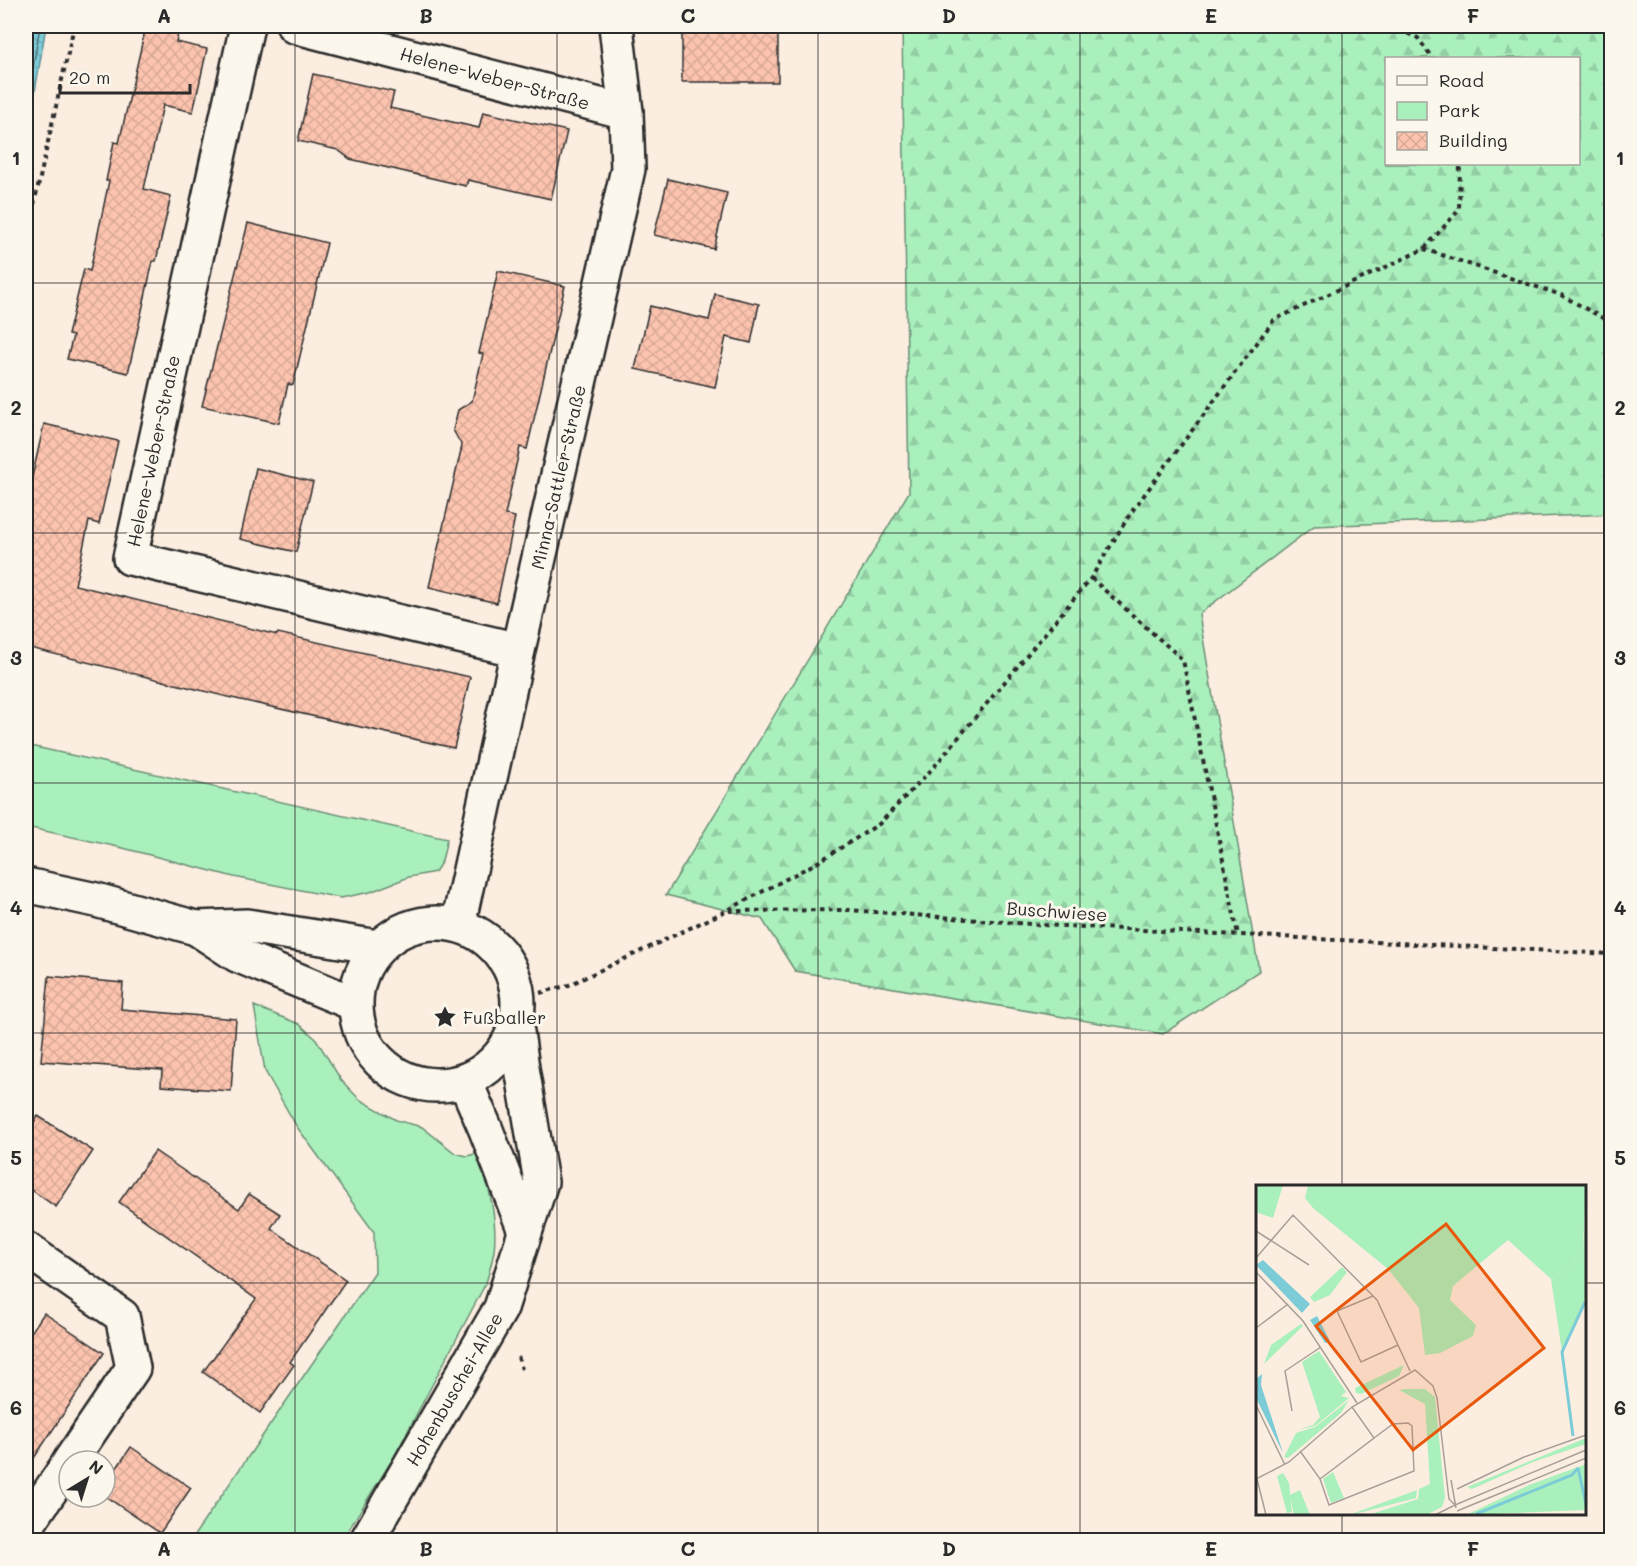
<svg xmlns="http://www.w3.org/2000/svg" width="1637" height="1566" font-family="Mali,sans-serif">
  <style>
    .green { fill: #aaf0bd; stroke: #6a8e74; stroke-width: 1.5 }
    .forest { fill: url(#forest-firs); stroke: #6a8e74; stroke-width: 1.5; fill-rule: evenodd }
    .water { fill: url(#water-waves); stroke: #5c8c92; stroke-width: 1.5 }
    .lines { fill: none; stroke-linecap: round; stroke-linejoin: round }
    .shore { stroke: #4b6b70; stroke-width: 1.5 }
    .building { fill: url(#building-cross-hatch); stroke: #2b2b2b; stroke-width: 1.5 }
    .street-casing { stroke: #2b2b2b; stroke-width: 38 }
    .path { stroke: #2b2b2b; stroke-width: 4; stroke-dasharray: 4.5 4.5; stroke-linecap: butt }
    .street { stroke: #fbf7ec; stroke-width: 33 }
    .grid { fill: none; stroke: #2b2b2b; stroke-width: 1.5; stroke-opacity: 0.55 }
    .labels { text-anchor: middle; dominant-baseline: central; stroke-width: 6; stroke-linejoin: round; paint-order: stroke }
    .street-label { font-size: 18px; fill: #2b2b2b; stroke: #fbf7ec }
    .poi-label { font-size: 18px; fill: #2b2b2b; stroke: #fbf7ec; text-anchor: start }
    .inset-river { fill: none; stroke: #7cccd7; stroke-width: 3 }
    .inset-road { fill: none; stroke: #a89f98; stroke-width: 1.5 }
    .view { fill: #e8590c; fill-opacity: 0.15; stroke: #e8590c; stroke-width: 3 }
    .inset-edge { fill: none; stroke: #2b2b2b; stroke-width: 3 }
    .neatline { fill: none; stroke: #2b2b2b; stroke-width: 2 }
    .grid-label { font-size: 20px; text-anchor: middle; font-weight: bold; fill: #2b2b2b }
  </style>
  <defs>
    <pattern id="forest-firs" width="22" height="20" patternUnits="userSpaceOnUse" patternTransform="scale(1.5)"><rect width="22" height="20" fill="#aaf0bd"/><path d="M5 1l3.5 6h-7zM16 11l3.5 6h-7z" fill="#92cea3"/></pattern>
    <pattern id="water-waves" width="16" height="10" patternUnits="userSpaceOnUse" patternTransform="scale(1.5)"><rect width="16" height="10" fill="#7cccd7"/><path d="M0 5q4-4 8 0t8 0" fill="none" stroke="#6bafb9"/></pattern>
    <pattern id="building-cross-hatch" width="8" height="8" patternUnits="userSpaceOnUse" patternTransform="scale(1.5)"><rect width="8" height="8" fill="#fcc4af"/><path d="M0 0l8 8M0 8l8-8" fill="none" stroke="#d8a997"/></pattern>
  </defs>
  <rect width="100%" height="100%" fill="#fbede0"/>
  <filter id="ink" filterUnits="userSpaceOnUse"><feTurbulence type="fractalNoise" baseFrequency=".0167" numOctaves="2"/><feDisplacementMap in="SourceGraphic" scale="12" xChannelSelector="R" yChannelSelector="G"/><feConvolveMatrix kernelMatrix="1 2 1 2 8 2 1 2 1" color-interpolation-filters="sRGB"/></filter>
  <g filter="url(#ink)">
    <g class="green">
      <polygon points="26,745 447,839 442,861 435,872 409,877 370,892 341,898 234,877 123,848 26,827"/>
      <path d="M254,1006L299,1024L316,1039L341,1080L359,1099L396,1120L422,1127L455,1153L467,1156L479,1153C488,1184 498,1218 494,1251C492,1262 489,1273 486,1283L394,1457L342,1540H191L375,1272L374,1232L297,1127L265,1071Z"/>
    </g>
    <path class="forest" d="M902,26H1611V514L1314,526L1199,614L1259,971L1163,1034L795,971L762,919L666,895L909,492ZM1386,58H1578V164H1386Z"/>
    <polygon class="water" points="26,26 46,26 26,145"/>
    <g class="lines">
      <polyline class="shore" points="26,109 40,26"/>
    </g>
    <g class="building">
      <polygon points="146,26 180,26 176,42 207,49 193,112 163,105 144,189 171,196 156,261 153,261 128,373 67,359 73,336 68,335 84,269 90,271 109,181 106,181 114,142 119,143"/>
      <rect x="682" y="26" width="96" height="56"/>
      <polygon points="313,74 394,92 390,108 479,128 483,112 567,131 551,199 468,180 466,186 350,159 338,150 298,141"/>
      <polygon points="668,179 727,193 714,249 654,235"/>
      <polygon points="248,223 327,243 293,385 288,384 279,423 202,406"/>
      <polygon points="498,271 565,286 527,449 520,447 505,515 515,517 497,603 429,587 462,446 453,430 458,410 472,401 483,354 479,353"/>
      <polygon points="715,294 759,304 751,343 726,337 715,387 635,369 650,306 709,320"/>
      <polygon points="44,424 118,441 99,524 89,521 75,585 277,635 278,633 470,677 454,748 232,698 26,647 26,504"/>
      <polygon points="256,468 313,482 296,552 240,539"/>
      <polygon points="49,976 123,983 121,1009 236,1019 231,1091 161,1086 162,1070 41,1061"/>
      <polygon points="38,1116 93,1151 56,1207 26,1186 26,1135"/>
      <polygon points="155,1151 239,1209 249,1194 280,1214 271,1228 346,1280 290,1362 294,1365 260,1413 203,1372 256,1299 119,1202"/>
      <polygon points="44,1313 104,1353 26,1470 26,1340"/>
      <polygon points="131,1447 191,1488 160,1533 105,1496 105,1485"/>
    </g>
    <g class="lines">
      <g class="street-casing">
        <g id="street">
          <polyline points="247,26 130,558 518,650"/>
          <polyline points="294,26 626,112"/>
          <polyline points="26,885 96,900 196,928 247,926 378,947"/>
          <circle cx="437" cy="1004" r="81"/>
          <polyline points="458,925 518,650 628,169 626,112 616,26"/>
          <polyline points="196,928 237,955 355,1004"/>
          <polyline points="465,1081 486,1130 525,1231"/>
          <polyline points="26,1249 122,1316 133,1368 70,1461"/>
          <polyline points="26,1527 69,1463"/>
          <polyline points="367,1540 501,1308 541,1182 522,1068 516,1025"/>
        </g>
      </g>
      <g class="path">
        <polyline points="1391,26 1418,38 1432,58"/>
        <polyline points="26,240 74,26"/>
        <polyline points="1424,249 1561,295 1612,323"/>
        <polyline points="1091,578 1183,660 1238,935"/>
        <polyline points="729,911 849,910 1044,925 1612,954"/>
        <polyline points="540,993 569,985 726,911 818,862 879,824 934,767 1091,578 1130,514 1274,320 1424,249 1459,210 1460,164"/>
        <polyline points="518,1357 522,1369"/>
      </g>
      <use href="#street" class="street"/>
    </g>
  </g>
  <path class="grid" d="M295,26V1540M557,26V1540M818,26V1540M1080,26V1540M1342,26V1186M26,283H1612M26,533H1612M26,783H1612M26,1033H1612M26,1283H1258M1584,1283H1612M1342,1514V1540"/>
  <defs>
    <g id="sight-bare" transform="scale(1.8)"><path d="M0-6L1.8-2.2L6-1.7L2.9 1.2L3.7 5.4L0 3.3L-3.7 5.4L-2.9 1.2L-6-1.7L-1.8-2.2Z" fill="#2b2b2b" stroke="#fbf7ec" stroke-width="2.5" paint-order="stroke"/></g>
  </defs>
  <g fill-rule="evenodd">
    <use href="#sight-bare" x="445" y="1017"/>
  </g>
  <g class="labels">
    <g class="street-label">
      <text transform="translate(495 78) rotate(15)">Helene-Weber-Straße</text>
      <text transform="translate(153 451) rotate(-78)">Helene-Weber-Straße</text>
      <text transform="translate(558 477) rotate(-77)">Minna-Sattler-Straße</text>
      <text transform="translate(1057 911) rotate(4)">Buschwiese</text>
      <text transform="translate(454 1389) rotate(-60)">Hohenbuschei-Allee</text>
    </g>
    <g class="poi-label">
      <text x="463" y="1017">Fußballer</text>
    </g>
  </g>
  <g transform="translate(1256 1185)">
    <rect width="330" height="330" fill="#fbede0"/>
    <path d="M330,22V112L306,167L295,94L315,81L327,64ZM86,82L91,87L74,110L58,117L54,112ZM45,139L47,141L8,179L15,160ZM63,166L90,207L85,211L93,213L59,241L41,245L57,240L64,232L46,177ZM148,180L143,191L105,209L100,208L99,203ZM150,204H169L179,212L189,313L186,322L170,330H157L173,322L162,314L163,304L174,299L169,219L143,205ZM93,215L85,228L32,273L28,272L40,248L59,242ZM77,287L88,313L75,318L67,294ZM27,288L33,298L36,327L31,328L21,291ZM44,305L54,330H38L34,310ZM161,305L160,313L95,330L101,327Z" fill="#aaf0bd"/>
    <path d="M0,0H27L17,33L0,27ZM52,0H330L327,64L315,81L295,94L252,55L197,101L194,115L220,140L217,151L184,168L169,170L163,123L132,84L57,23L49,13ZM330,253V259L277,277L216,304L211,302ZM330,279V325L210,330L273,300ZM162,314L174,322L157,330H112Z" fill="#aaf0bd"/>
    <path d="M7,75L54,119L46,128L0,80ZM61,131L73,154V157L69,158L54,135ZM6,189L5,200L27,268L0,213V194Z" fill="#7cccd7"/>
    <path class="inset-river" d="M317,251L306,167L329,117M322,283L330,319M220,329L316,290L322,283"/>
    <path class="inset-road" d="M0,46L53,80M0,73L37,30L121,115L154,186M0,87L47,136L101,218M117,111L81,126L105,177L142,160M0,143L32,119M0,220L29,280M36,226L29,186L65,162M44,266L64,294L118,253L96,222M0,294L33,277L96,222L159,185L177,201L181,213L193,314L199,320M1,294L10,330M64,294L73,320L158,286L156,241L152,238L137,239L118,253M195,295L200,323M201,304L268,272L330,250M199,320L330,265M201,326L330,273M179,330L199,320"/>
    <path class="view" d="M190,39L288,163L157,265L60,141Z"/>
    <rect width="330" height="330" class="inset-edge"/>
  </g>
  <rect width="1637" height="1566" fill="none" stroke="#fbf7ec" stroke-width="66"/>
  <rect x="1385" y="57" width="195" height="108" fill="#fbf7ec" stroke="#a8a59f" stroke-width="1.5"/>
  <rect x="1397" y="76" width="30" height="9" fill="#fbf7ec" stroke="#a8a59f" stroke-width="1.5"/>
  <text x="1439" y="87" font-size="18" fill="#2b2b2b">Road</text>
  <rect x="1397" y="102" width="30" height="18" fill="#aaf0bd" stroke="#a8a59f" stroke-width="1.5"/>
  <text x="1439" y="117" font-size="18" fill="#2b2b2b">Park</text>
  <rect x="1397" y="132" width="30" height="18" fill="url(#building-cross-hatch)" stroke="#a8a59f" stroke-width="1.5"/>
  <text x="1439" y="147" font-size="18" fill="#2b2b2b">Building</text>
  <g transform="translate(87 1479) rotate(38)"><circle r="28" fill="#fbf7ec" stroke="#a8a59f" stroke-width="1.5"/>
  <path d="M0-4.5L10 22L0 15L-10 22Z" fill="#2b2b2b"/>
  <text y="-9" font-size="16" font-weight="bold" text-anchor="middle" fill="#2b2b2b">N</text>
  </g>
  <path d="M60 84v9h130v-9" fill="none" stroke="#2b2b2b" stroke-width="3"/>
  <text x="69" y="84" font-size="18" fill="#2b2b2b" stroke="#fbf7ec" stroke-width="4.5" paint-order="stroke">20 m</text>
  <rect x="33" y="33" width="1571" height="1500" class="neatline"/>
  <g class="grid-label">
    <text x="164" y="23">A</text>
    <text x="426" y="23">B</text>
    <text x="688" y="23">C</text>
    <text x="949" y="23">D</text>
    <text x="1211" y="23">E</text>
    <text x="1473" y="23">F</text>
    <text x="16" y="165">1</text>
    <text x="1620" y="165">1</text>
    <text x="16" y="415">2</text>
    <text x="1620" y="415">2</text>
    <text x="16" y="665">3</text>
    <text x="1620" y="665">3</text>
    <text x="16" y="915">4</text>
    <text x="1620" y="915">4</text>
    <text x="16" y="1165">5</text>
    <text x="1620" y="1165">5</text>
    <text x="16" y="1415">6</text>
    <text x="1620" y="1415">6</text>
    <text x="164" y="1556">A</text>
    <text x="426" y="1556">B</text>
    <text x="688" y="1556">C</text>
    <text x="949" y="1556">D</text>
    <text x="1211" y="1556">E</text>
    <text x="1473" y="1556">F</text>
  </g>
</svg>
